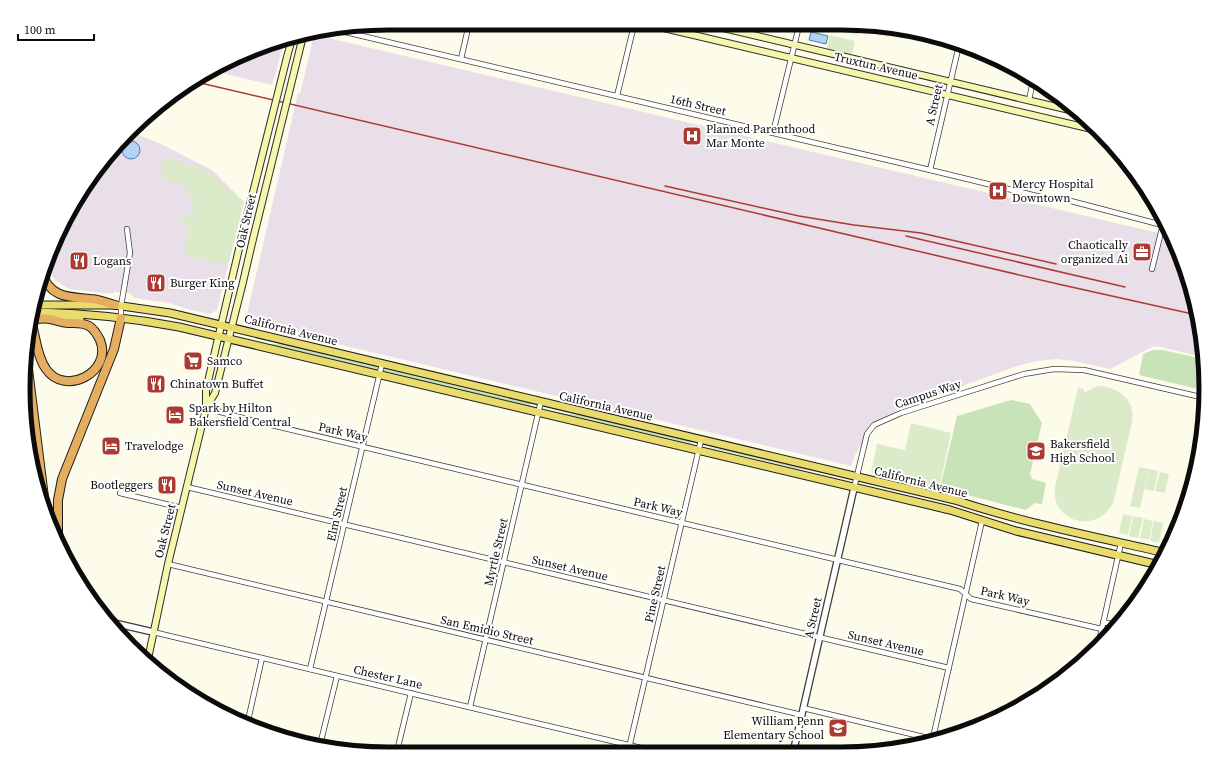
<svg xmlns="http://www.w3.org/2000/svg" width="1229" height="777" font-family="'Source Serif 4',serif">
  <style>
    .industrial { fill: #e9dfe9 }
    .green { fill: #c9e3b8 }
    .pitch { fill: #dbebc9 }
    .water { fill: #b4d2ef; stroke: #437ebe }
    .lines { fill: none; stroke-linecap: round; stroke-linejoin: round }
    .minor-casing { stroke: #3e3e3e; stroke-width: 6 }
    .tertiary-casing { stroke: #3e3e3e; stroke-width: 8 }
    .secondary-casing { stroke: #2d2d2d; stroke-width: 8 }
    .primary-casing { stroke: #1c1c1c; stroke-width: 9 }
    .motorway-casing { stroke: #1c1c1c; stroke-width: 10 }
    .minor { stroke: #fff; stroke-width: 4.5 }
    .tertiary { stroke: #fff; stroke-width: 5.5 }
    .secondary { stroke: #f6f6ac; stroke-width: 6 }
    .primary { stroke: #eadb6d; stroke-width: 7 }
    .motorway { stroke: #e5ad60; stroke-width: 8 }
    .rail { stroke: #ab3b32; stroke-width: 1.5 }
    .secondary-bridge-casing { stroke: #2d2d2d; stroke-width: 8; stroke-linecap: butt }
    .secondary-bridge { stroke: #f6f6ac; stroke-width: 6 }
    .labels { text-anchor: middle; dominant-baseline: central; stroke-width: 4; stroke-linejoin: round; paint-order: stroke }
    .street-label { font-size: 12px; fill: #0b0b0b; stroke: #fff }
    .poi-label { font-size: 12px; fill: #0b0b0b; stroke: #fff; text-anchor: start }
    .rim { fill: none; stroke: #0b0b0b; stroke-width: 5 }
  </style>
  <rect width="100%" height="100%" fill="#fdfbea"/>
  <g class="industrial">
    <polygon points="320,36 1171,236 1187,271 1203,341 1203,357 1157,346 1150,348 1110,369 1074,361 1057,359 1037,361 1017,366 899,409 880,422 866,437 855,455 851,466 325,341 325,339 292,330 276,324 248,317 247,314 298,93 300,94 313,39 315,37"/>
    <polygon points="285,40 272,85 213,71 271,42"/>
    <polygon points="134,133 163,145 212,170 244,202 217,310 210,314 191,310 169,303 134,298 130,293 115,292 112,294 69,289 55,280 51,274 49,258 99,166"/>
  </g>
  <g class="green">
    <polygon points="267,344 284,344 529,403 533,407"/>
    <polygon points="1153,350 1163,350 1203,359 1204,364 1198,389 1139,375 1143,354"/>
    <polygon points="1011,400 1030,404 1042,423 1030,474 1032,479 1046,483 1042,504 1035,503 1026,510 940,488 957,416"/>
    <polygon points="546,410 567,414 580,415 687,440 693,444"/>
    <polygon points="708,447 733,451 846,479 814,471 799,469"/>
  </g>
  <g class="pitch">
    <polygon points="848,26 860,26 858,35 847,32"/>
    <polygon points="830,35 855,41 852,54 827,48"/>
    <path d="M171,155L173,159L188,165L191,169L196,164L212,175L244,202L228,265L185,255L187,239L190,230L177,220L195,212L185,184H177L167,180L164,181C158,172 161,160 171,155Z"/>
    <path d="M1103,386C1123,390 1135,402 1132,422L1114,500C1100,536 1050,523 1055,487L1078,388L1084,389V393L1095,387Z"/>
    <polygon points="911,423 951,433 939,489 871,473 877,444 918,453 905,450"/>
    <polygon points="1139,467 1149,469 1140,508 1130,506"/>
    <polygon points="1149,469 1158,471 1154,491 1145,489"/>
    <polygon points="1160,472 1169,474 1165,493 1155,491"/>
    <polygon points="1123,514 1132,516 1128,535 1119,533"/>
    <polygon points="1133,516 1143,518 1138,538 1129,536"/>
    <polygon points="1144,519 1153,521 1149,540 1140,538"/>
    <polygon points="1154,521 1163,523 1159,543 1150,541"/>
  </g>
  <g class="water">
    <polygon points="811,32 828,36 826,44 809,40"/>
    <circle cx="131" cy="150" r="9"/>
  </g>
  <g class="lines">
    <g class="minor-casing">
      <g id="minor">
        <polyline points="341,31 930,170 1045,198 1067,200 1166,226"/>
        <polyline points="461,59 469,24"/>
        <polyline points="617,96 634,25"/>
        <polyline points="1029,100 1033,81"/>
        <polyline points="773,133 799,26"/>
        <polyline points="930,170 959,45"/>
        <polyline points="1152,269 1164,220"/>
        <polyline points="121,318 121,306 130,253 127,229"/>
        <polyline points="206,408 250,420 960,589 971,599 1102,629"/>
        <polyline points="187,487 949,668"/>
        <polyline points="854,488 867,434 874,425 901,413 1024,374 1054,369 1084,370 1205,398"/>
        <polyline points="120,493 182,508"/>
        <polyline points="168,564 802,715"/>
        <polyline points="1103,622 1117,625"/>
        <polyline points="153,632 658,752"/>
        <polyline points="1098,646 1121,543"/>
        <polyline points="310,669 382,364"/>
        <polyline points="470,707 541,401"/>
        <polyline points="803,708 932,739"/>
        <polyline points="247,725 262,658"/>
        <polyline points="932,742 982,521"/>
        <polyline points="320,745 337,676"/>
        <polyline points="397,751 411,693"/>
        <polyline points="628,752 701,440"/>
      </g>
    </g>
    <g class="tertiary-casing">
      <g id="tertiary">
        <polyline points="114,623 153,632"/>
        <polyline points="793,753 854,488"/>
      </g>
    </g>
    <g class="secondary-casing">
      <g id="secondary">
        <polyline points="651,25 1096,130"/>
        <polyline points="711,25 1078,112"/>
        <polyline points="301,44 303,37"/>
        <polyline points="287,57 292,39"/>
        <polyline points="206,408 215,393 243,282 253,239"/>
        <polyline points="148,659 168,564 206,408 206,390 242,236"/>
      </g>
    </g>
    <g class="primary-casing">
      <g id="primary">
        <path d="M37,305H115L170,313L955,500C1024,523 1096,537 1166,553"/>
        <path d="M36,312C84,313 132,318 179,327L950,510L1016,531L1159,565"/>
        <polyline points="56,319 80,319"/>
      </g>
    </g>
    <g class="motorway-casing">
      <g id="motorway">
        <path d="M42,273C50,298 69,297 90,299C99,299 107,303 115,305"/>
        <path d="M33,328C36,341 38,358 46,369C65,397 113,372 100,340C97,334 94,329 89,326C82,322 75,323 68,323C61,323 56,320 50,319C45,318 39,319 34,319"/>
        <polyline points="27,361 45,505"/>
        <polyline points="58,532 58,500 62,479 114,349 121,318"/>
      </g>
    </g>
    <use href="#minor" class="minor"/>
    <use href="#tertiary" class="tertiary"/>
    <use href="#secondary" class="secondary"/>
    <use href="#primary" class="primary"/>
    <use href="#motorway" class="motorway"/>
    <g class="rail">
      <polyline points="192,81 1058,284 1197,315"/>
      <polyline points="665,186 799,216 854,225 921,233 1056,264"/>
      <polyline points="906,236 1125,287"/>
    </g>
    <g class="secondary-bridge-casing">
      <g id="secondary-bridge">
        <polyline points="242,236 287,57"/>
        <polyline points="253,239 301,44"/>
      </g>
    </g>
    <use href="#secondary-bridge" class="secondary-bridge"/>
  </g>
  <defs>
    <g id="hospital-square" transform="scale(1)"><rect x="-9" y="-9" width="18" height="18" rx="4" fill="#ab3b32" stroke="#fff"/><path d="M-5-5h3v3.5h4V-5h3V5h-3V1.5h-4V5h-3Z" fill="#fff"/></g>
    <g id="office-square" transform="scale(1)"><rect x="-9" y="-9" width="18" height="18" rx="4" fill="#ab3b32" stroke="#fff"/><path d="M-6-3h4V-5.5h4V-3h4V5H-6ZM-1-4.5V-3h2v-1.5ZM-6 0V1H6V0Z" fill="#fff"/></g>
    <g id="restaurant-square" transform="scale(1)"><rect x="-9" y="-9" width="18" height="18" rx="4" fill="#ab3b32" stroke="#fff"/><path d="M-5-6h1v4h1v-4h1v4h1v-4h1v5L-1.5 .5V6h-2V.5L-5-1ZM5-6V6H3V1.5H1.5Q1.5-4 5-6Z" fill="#fff"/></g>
    <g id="supermarket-square" transform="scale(1)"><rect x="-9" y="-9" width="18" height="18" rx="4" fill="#ab3b32" stroke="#fff"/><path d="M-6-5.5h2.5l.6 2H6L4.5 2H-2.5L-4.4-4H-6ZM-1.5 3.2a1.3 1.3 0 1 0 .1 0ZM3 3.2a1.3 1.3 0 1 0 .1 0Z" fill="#fff"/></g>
    <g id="hotel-square" transform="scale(1)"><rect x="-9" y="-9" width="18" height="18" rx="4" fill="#ab3b32" stroke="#fff"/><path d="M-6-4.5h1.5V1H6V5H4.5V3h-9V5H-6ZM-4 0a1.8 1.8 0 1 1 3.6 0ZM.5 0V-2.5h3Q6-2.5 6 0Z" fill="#fff"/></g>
    <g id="school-square" transform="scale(1)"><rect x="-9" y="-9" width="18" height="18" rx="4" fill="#ab3b32" stroke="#fff"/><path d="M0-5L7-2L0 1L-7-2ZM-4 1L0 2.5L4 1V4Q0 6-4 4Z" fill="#fff"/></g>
  </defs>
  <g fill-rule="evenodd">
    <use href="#hospital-square" x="692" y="136"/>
    <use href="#hospital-square" x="998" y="191"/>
    <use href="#office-square" x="1142" y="252"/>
    <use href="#restaurant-square" x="79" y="261"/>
    <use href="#restaurant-square" x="156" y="283"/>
    <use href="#supermarket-square" x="193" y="361"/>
    <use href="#restaurant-square" x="156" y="384"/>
    <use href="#hotel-square" x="175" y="415"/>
    <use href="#hotel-square" x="111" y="446"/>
    <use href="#school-square" x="1036" y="451"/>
    <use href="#restaurant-square" x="167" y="485"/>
    <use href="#school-square" x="838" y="728"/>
  </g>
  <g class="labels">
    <g class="street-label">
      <text transform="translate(876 66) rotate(13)">Truxtun Avenue</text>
      <text transform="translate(698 105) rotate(13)">16th Street</text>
      <text transform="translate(934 105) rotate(-77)">A Street</text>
      <text transform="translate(246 221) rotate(-77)">Oak Street</text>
      <text transform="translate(291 330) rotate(14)">California Avenue</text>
      <text transform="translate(928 394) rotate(-18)">Campus Way</text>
      <text transform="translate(606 406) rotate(13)">California Avenue</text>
      <text transform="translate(343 432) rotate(13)">Park Way</text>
      <text transform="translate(921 482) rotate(14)">California Avenue</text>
      <text transform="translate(255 493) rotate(13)">Sunset Avenue</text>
      <text transform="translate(658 507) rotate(13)">Park Way</text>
      <text transform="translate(337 514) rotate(-77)">Elm Street</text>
      <text transform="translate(165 531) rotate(-76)">Oak Street</text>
      <text transform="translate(496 552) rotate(-77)">Myrtle Street</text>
      <text transform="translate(570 568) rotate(13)">Sunset Avenue</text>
      <text transform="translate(655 594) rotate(-77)">Pine Street</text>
      <text transform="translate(1005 596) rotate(13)">Park Way</text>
      <text transform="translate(813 618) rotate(-77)">A Street</text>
      <text transform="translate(487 630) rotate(13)">San Emidio Street</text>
      <text transform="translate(886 643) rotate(13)">Sunset Avenue</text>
      <text transform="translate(388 677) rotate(13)">Chester Lane</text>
    </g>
    <g class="poi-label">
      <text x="706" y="129">Planned Parenthood<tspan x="706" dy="14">Mar Monte</tspan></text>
      <text x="1012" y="184">Mercy Hospital<tspan x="1012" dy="14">Downtown</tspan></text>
      <text x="1128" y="245" text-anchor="end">Chaotically<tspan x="1128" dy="14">organized Ai</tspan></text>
      <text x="93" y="261">Logans</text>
      <text x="170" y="283">Burger King</text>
      <text x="207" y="361">Samco</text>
      <text x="170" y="384">Chinatown Buffet</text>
      <text x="189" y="408">Spark by Hilton<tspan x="189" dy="14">Bakersfield Central</tspan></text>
      <text x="1050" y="444">Bakersfield<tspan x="1050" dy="14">High School</tspan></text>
      <text x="125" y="446">Travelodge</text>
      <text x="153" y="485" text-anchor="end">Bootleggers</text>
      <text x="824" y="721" text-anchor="end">William Penn<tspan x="824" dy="14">Elementary School</tspan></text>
    </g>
  </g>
  <path d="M0 0H1229V777H0ZM388 30H841A358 358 0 0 1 1199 388V389A358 358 0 0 1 841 747H388A358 358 0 0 1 30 389V388A358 358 0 0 1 388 30Z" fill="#fff" fill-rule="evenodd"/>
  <path class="rim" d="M388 30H841A358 358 0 0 1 1199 388V389A358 358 0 0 1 841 747H388A358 358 0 0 1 30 389V388A358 358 0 0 1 388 30Z"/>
  <path d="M18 34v6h76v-6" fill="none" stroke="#0b0b0b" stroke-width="2"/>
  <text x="24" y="34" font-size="12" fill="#0b0b0b" stroke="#ffffff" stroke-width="3" paint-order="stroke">100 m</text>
</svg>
